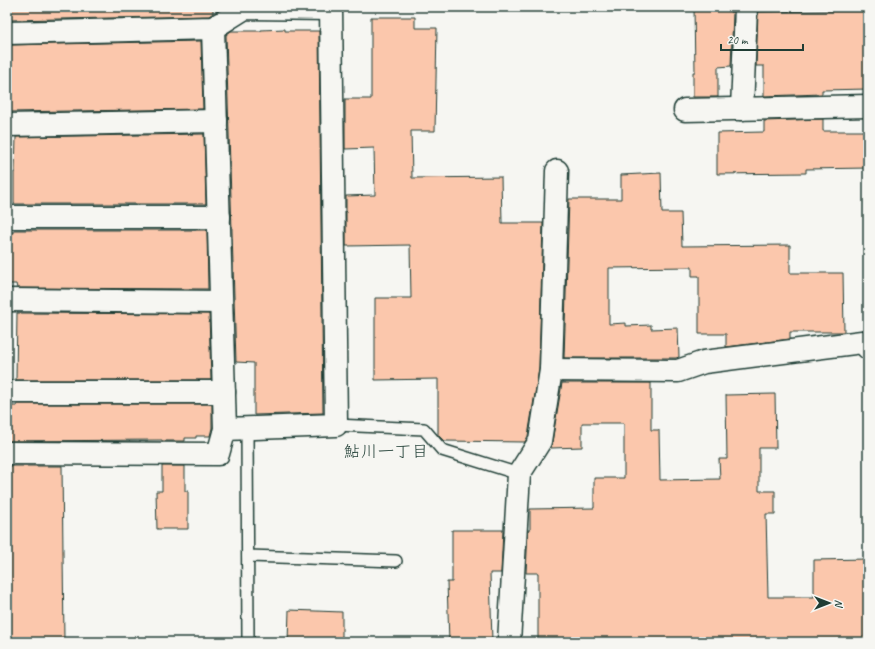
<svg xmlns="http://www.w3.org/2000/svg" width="875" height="649" font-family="Caveat,'Klee One',sans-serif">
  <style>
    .building { fill: #fbc7ac; stroke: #1f3d34 }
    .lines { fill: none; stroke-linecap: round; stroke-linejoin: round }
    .service-casing { stroke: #1f3d34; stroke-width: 14 }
    .minor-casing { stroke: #1f3d34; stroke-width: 25 }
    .service { stroke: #f6f6f2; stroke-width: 11 }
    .minor { stroke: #f6f6f2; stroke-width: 22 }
    .labels { text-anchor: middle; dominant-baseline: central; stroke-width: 3; stroke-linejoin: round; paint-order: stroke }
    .neighbourhood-label { font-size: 17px; fill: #1f3d34; stroke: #f6f6f2 }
  </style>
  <rect width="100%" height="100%" fill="#f6f6f2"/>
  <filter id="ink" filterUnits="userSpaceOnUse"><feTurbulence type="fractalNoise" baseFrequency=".025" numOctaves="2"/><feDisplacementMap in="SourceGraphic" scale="8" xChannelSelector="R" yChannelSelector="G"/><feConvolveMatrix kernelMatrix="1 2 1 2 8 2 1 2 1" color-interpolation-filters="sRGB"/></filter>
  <g filter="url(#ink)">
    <g class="building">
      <polygon points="9,7 213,7 213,13 209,16 9,20"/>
      <polygon points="694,7 730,7 730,12 733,12 731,66 718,67 718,97 693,97 693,72 695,72"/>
      <polygon points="824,11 868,11 868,89 822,90 822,94 764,96 764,66 756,66 758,12"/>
      <polygon points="371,17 415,17 415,28 437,28 435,131 411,131 412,178 501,177 502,223 543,223 539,369 528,436 525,442 444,441 438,435 438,379 375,380 375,298 411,298 410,245 346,246 346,196 375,195 374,148 345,149 345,99 371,99"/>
      <polygon points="285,29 285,31 319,31 323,413 254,415 254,363 236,362 226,35 231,31 261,31 261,30"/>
      <polygon points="201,41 203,109 7,112 9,45"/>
      <polygon points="823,119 823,131 868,131 868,168 806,169 806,173 717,174 717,133 764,132 764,121"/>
      <polygon points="204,134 206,204 14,204 14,172 15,172 16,137"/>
      <polygon points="661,173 662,213 681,213 682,246 790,245 790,273 843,273 844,332 790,332 790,339 726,347 726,334 699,334 699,276 692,276 692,267 609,268 609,324 626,323 626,326 651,325 651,329 678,328 679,357 676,358 564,358 569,199 621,199 621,175"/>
      <polygon points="14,230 207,230 208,289 17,288 16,284 7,284 7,232 14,232"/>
      <polygon points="17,313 209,314 211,380 16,380"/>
      <polygon points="562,383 651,383 651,430 659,430 660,480 720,479 719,459 727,459 726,395 775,394 776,448 759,448 759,491 775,491 775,514 766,514 768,597 814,597 814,560 868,559 868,642 538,642 538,573 526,573 528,530 530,530 530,509 594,508 594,478 624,478 624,423 582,423 582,447 551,448"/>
      <polygon points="17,404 212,404 212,428 210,436 196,436 196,438 185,438 185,441 162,441 162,440 7,441 7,406 17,406"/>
      <polygon points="7,466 62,466 64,642 7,642"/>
      <polygon points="162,466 185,466 185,491 188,491 188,529 157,529 156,491 162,491"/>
      <polygon points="452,530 503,530 501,573 490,573 492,642 449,642 447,582 452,582"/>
      <polygon points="289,610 342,612 342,642 288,642"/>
    </g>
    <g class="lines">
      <g class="service-casing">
        <g id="service">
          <polyline points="336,425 424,429 442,450 519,474"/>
          <polyline points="247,428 248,642"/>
          <polyline points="248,556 396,561"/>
        </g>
      </g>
      <g class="minor-casing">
        <g id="minor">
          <polyline points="213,28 225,429"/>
          <polyline points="7,33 213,28 245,8 331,9"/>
          <polyline points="742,109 746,7"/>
          <polyline points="685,110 868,106"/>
          <polyline points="7,125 216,121"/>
          <polyline points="7,217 219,217"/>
          <polyline points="7,300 221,302"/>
          <polyline points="551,370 678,371 704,362 862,342 868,348"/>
          <polyline points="7,392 224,392"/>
          <polyline points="7,453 218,454 225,429 336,425 331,7"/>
          <polyline points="509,642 519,474 540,441 551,370 557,171"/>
        </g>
      </g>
      <use href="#service" class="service"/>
      <use href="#minor" class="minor"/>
    </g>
  </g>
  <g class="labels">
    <g class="neighbourhood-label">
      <text x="386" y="451">鮎川一丁目</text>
    </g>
  </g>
  <rect width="875" height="649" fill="none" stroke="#f6f6f2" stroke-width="24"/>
  <rect x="12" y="12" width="851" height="625" fill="none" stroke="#1f3d34" stroke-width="1.5" filter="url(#ink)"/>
  <g transform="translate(829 603) rotate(90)" stroke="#f6f6f2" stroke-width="3" paint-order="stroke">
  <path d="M0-3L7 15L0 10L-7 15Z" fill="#1f3d34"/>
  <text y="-6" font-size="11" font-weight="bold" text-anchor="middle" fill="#1f3d34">N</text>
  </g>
  <path d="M721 44v6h82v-6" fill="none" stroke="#1f3d34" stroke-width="2"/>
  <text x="727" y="44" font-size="12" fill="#1f3d34" stroke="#f6f6f2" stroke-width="3" paint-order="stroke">20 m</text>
</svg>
